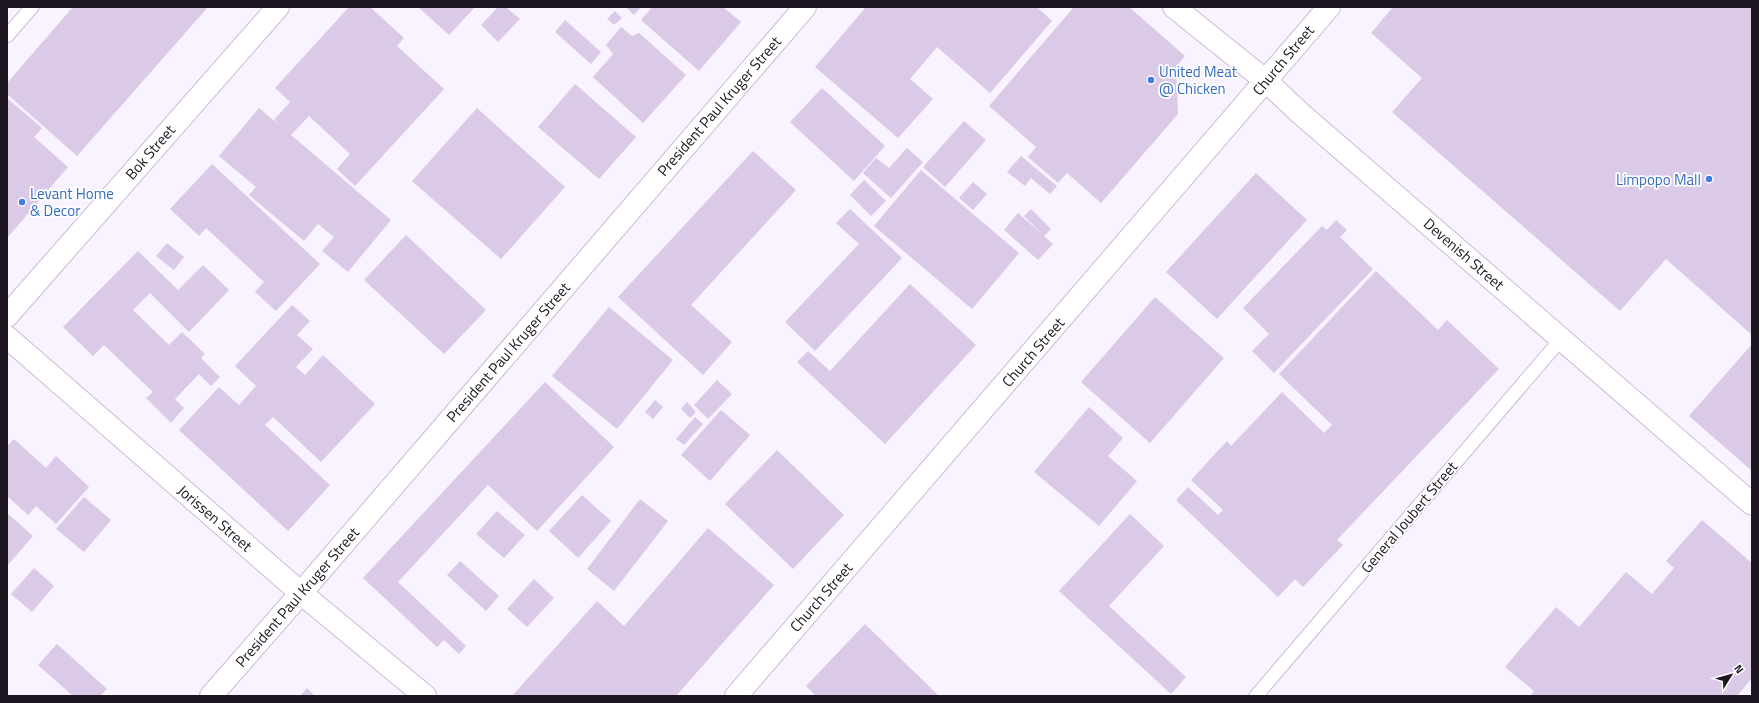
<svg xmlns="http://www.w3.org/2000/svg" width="1759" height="703" font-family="'Titillium Web',sans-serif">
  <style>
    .building { fill: #dbc9e8 }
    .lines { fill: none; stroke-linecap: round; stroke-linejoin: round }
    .service-casing { stroke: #ccbad9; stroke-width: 15 }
    .minor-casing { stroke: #ccbad9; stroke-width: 24 }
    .secondary-casing { stroke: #ccbad9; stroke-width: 24 }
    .service { stroke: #fff; stroke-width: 13 }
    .minor { stroke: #fff; stroke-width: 22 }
    .secondary { stroke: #fff; stroke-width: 22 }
    .shop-dot { fill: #3f7fe0; stroke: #fff; stroke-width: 1.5 }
    .labels { text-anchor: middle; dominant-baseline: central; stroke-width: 3.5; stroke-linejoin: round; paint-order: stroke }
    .street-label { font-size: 15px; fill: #1d1621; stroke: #fff }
    .shop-label { font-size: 15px; fill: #366cbe; stroke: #fff; text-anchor: start }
  </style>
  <rect width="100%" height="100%" fill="#f9f2ff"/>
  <g class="building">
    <polygon points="73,7 208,7 77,156 7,94 7,83"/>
    <polygon points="349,7 370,7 404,38 397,46 444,89 355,186 337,169 350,154 309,116 291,135 391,220 348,272 322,251 334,237 318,224 304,241 249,195 256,187 219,156 259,108 284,129 274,120 290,102 275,88"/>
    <polygon points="418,7 475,7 449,35"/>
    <polygon points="498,7 506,7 520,19 498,42 481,25"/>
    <polygon points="626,7 641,7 634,15"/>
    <polygon points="652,7 723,7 741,22 699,71 641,20"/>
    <polygon points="866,7 1037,7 1052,21 990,93 937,47 910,79 933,99 898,138 815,67"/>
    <polygon points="1074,7 1129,7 1185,56 1176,67 1178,114 1101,203 1067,173 1058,183 1028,157 1036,147 989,106"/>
    <polygon points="1393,7 1752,7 1752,335 1666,259 1620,311 1392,112 1422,78 1371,33"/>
    <polygon points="615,11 622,18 614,25 607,19"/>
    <polygon points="565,20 601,52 591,64 555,32"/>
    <polygon points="621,27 632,36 639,33 686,75 643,123 593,77 613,54 606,45"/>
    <polygon points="575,84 636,137 599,179 538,127"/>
    <polygon points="822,88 885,146 854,181 790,122"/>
    <polygon points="7,98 42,128 34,137 68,167 7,238"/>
    <polygon points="477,108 565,187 501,259 412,181"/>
    <polygon points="964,121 986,140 945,187 923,167"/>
    <polygon points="907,148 923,162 891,198 863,173 876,158 889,168"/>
    <polygon points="753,151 796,190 691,305 732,342 703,375 618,297"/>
    <polygon points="1021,156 1057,186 1050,194 1031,178 1025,186 1007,172"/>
    <polygon points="212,164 320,264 276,311 255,292 264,282 206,228 199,236 170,209"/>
    <polygon points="921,170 1019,253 972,309 874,226"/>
    <polygon points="1256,173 1307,220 1217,319 1166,272"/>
    <polygon points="864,180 886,201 871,216 850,195"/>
    <polygon points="973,182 987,194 973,210 959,198"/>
    <polygon points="850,209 902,258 815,351 785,322 859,244 836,223"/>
    <polygon points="1031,209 1051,229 1044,236 1053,244 1038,260 1004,230 1018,213 1043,235 1024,216"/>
    <polygon points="1336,220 1347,230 1340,237 1373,269 1274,373 1252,351 1269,334 1243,308 1322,226 1327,230"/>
    <polygon points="406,235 486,310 444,354 364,280"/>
    <polygon points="167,243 184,257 174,270 156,256"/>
    <polygon points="138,251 178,290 203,265 229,290 189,332 150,293 133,310 169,345 182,332 205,354 201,358 220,377 211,386 199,374 175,399 184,408 171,423 146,398 153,392 104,345 93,356 63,327"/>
    <polygon points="1376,271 1438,330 1447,320 1499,369 1337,540 1343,545 1303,587 1295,579 1278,597 1176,500 1188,487 1218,515 1223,510 1191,480 1227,441 1231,446 1282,392 1324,433 1332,425 1279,374"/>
    <polygon points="910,284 976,345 885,444 797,362 808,351 830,371"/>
    <polygon points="1155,297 1224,358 1150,443 1081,382"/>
    <polygon points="292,305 310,321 297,335 313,349 296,367 305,375 323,355 375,404 321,462 273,417 265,425 330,485 288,531 179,430 219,387 239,405 256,386 235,366"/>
    <polygon points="609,307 673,360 617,429 552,376"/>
    <polygon points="1752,344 1752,471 1689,416"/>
    <polygon points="717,380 732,394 708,419 694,405"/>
    <polygon points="545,382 614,447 537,531 488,485 398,582 466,646 459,654 444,640 437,647 363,578"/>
    <polygon points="655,400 663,407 653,419 645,412"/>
    <polygon points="687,402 696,412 690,418 681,409"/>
    <polygon points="1089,407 1123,438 1108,456 1137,481 1099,526 1034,472"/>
    <polygon points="721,410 750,435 710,481 681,455"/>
    <polygon points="695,417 703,424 684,445 676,439"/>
    <polygon points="14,439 46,468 56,456 89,487 56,524 36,506 28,515 7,496 7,446"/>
    <polygon points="777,450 844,515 793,569 725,504"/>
    <polygon points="582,495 611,521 578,558 549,531"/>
    <polygon points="84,497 111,520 84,552 56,529"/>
    <polygon points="640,499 668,521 614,591 587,569"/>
    <polygon points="497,511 525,535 504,558 476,534"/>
    <polygon points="7,513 33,536 7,566"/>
    <polygon points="1130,514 1164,546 1109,606 1186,677 1171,694 1059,591"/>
    <polygon points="1702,520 1752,563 1752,678 1737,696 1530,696 1534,691 1505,667 1556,607 1579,627 1626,572 1652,594 1674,568 1666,561"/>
    <polygon points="708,528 774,585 676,696 512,696 597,601 624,626"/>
    <polygon points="460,561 499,596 486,611 447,575"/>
    <polygon points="34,568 54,586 32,612 11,594"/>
    <polygon points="534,579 554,598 527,627 507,609"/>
    <polygon points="865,624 939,696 883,696 882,695 881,696 816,696 806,686"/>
    <polygon points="57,644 107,689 100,696 73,696 38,665"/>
    <polygon points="307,688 315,696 300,696"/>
  </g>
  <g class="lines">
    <g class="service-casing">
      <g id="service">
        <polyline points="7,36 32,7"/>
        <polyline points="1256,696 1562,338"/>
      </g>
    </g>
    <g class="minor-casing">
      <g id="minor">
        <polyline points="7,316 278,7"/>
        <polyline points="7,337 301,593 425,696"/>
        <polyline points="211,696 301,593 805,7"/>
        <polyline points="736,696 1329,7"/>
      </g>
    </g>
    <g class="secondary-casing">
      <polyline id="secondary" points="1174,7 1266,81 1300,113 1752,504"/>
    </g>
    <use href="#service" class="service"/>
    <use href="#minor" class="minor"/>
    <use href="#secondary" class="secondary"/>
  </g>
  <g class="shop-dot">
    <circle cx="1151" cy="80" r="4"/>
    <circle cx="1709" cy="179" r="4"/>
    <circle cx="22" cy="202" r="4"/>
  </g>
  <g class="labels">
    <g class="street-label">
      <text transform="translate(1283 60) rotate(-50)">Church Street</text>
      <text transform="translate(719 106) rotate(-49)">President Paul Kruger Street</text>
      <text transform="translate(150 152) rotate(-49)">Bok Street</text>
      <text transform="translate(1464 254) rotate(41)">Devenish Street</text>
      <text transform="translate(508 352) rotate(-49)">President Paul Kruger Street</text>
      <text transform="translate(1033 352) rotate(-49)">Church Street</text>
      <text transform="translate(1409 517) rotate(-50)">General Joubert Street</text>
      <text transform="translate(215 518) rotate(41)">Jorissen Street</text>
      <text transform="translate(297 597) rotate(-49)">President Paul Kruger Street</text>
      <text transform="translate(821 597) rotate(-49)">Church Street</text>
    </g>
    <g class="shop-label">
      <text x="1159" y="71">United Meat<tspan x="1159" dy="17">@ Chicken</tspan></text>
      <text x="1701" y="179" text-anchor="end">Limpopo Mall</text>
      <text x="30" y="193">Levant Home<tspan x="30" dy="17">&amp; Decor</tspan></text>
    </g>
  </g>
  <rect width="1759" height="703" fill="none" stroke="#1d1621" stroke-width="16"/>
  <g transform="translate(1731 675) rotate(53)" stroke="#ffffff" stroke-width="3" paint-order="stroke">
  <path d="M0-3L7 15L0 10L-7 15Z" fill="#1d1621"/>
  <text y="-6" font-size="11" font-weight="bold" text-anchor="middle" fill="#1d1621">N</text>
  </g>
</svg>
